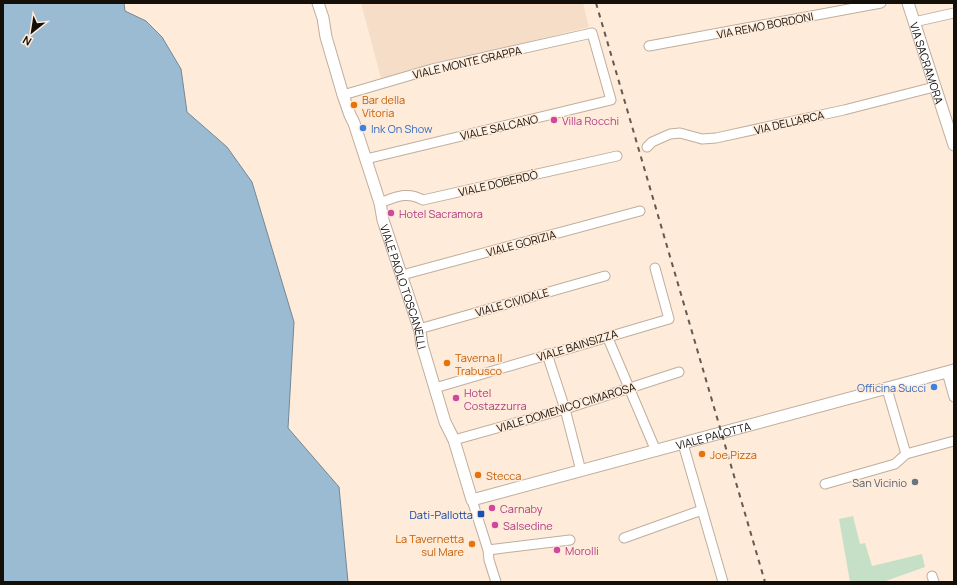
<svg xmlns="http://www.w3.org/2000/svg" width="957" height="585" font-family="Manrope,sans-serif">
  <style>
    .built { fill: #f6ddc7 }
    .green { fill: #c5e0c7 }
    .water { fill: #9bbbd2; stroke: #738796 }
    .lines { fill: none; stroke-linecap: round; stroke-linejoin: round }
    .minor-casing { stroke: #bfae9e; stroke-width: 11 }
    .tertiary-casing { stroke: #bfae9e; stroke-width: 13 }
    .minor { stroke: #fff; stroke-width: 9 }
    .tertiary { stroke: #fff; stroke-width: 11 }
    .rail { stroke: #645a50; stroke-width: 2; stroke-dasharray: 5 5; stroke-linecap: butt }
    .food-dot { fill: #e8710a; stroke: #feebda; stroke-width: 1.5 }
    .hotel-dot { fill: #d1479c; stroke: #feebda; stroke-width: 1.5 }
    .shop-dot { fill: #3f7fe0; stroke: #feebda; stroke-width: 1.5 }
    .worship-dot { fill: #6b7280; stroke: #feebda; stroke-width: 1.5 }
    .transit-dot { fill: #1a4fb4; stroke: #feebda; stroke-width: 1.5 }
    .labels { text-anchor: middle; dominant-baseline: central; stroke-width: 3; stroke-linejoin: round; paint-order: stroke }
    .street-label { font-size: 11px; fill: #150f09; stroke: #feebda }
    .food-label { font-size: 11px; fill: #c56008; stroke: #feebda; text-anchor: start }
    .hotel-label { font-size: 11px; fill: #b23c85; stroke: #feebda; text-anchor: start }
    .shop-label { font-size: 11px; fill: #366cbe; stroke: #feebda; text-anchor: start }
    .worship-label { font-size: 11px; fill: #5b616d; stroke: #feebda; text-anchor: end }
    .transit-label { font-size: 11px; fill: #164399; stroke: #feebda; text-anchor: end }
  </style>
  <rect width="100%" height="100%" fill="#feebda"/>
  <polygon class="built" points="361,3 583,3 589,27 381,78"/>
  <polygon class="green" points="853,516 860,544 865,543 872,566 922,554 925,567 883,582 850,582 839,519"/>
  <polygon class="water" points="3,3 124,3 125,11 146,21 162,37 181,69 187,112 227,147 252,182 294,322 288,428 339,487 348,582 3,582"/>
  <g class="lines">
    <g class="minor-casing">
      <g id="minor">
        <polyline points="914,22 954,13"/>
        <polyline points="649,46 881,3"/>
        <polyline points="343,95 432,69 592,33 611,100 366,159"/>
        <polyline points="647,147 652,142 670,134 680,133 702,139 716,138 844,110 934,87"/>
        <path d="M380,203C396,197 407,191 423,200L617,156"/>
        <polyline points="402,275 640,211"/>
        <polyline points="419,329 605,276"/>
        <polyline points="607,336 656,451"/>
        <polyline points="547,354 565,409 581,471"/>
        <polyline points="947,372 954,397"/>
        <polyline points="435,388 669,319 655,268"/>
        <polyline points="887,389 906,454"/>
        <polyline points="454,440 565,409 679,372"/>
        <polyline points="683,444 723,582"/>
        <polyline points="825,484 895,464 906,454 954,441"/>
        <polyline points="472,500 488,550 489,560 496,582"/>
        <polyline points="624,538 702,510"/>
        <polyline points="488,550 570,540"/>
        <polyline points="932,576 934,582"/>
      </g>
    </g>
    <g class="tertiary-casing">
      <g id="tertiary">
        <path id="s1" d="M318,3L323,18L326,37L343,95L350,115L354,123L380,203L383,220L420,331L422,345L445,422L454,440L472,500L954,370"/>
        <path id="s2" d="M908,3L954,145"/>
      </g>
    </g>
    <use href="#minor" class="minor"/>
    <use href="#tertiary" class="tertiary"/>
    <polyline class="rail" points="596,3 765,582"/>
  </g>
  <g class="food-dot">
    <circle cx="354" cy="105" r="4"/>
    <circle cx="447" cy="363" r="4"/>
    <circle cx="702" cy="454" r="4"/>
    <circle cx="478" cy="475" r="4"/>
    <circle cx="472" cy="544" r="4"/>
  </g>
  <g class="hotel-dot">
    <circle cx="554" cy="120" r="4"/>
    <circle cx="391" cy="213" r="4"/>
    <circle cx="456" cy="398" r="4"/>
    <circle cx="492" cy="508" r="4"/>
    <circle cx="495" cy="525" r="4"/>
    <circle cx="557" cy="550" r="4"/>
  </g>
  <g class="shop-dot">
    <circle cx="363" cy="128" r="4"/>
    <circle cx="934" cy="387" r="4"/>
  </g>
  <circle class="worship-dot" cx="915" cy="482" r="4"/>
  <rect class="transit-dot" x="477" y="510" width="8" height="8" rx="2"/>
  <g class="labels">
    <g class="street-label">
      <text transform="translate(765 25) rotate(-11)">VIA REMO BORDONI</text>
      <text transform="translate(467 62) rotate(-13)">VIALE MONTE GRAPPA</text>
      <text stroke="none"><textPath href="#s2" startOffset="63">VIA SACRAMORA</textPath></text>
      <text transform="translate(789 122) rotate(-13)">VIA DELL'ARCA</text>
      <text transform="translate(499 127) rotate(-13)">VIALE SALCANO</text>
      <text transform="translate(498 183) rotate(-13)">VIALE DOBERDÒ</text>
      <text transform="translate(521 243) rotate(-15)">VIALE GORIZIA</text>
      <text stroke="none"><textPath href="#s1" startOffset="297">VIALE PAOLO TOSCANELLI</textPath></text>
      <text transform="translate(512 302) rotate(-16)">VIALE CIVIDALE</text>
      <text transform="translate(577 345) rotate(-17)">VIALE BAINSIZZA</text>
      <text transform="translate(566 407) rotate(-17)">VIALE DOMENICO CIMAROSA</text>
      <text stroke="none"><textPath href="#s1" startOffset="771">VIALE PALOTTA</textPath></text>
    </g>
    <g class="food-label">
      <text x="362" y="99">Bar della<tspan x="362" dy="13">Vitoria</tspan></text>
      <text x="455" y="357">Taverna Il<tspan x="455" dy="13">Trabusco</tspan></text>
      <text x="710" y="454">Joe Pizza</text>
      <text x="486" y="475">Stecca</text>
      <text x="464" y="538" text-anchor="end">La Tavernetta<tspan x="464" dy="13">sul Mare</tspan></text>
    </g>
    <g class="hotel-label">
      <text x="562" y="120">Villa Rocchi</text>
      <text x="399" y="213">Hotel Sacramora</text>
      <text x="464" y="392">Hotel<tspan x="464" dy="13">Costazzurra</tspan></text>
      <text x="500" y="508">Carnaby</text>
      <text x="503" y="525">Salsedine</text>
      <text x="565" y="550">Morolli</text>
    </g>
    <g class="shop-label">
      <text x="371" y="128">Ink On Show</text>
      <text x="926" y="387" text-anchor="end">Officina Succi</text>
    </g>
    <g class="worship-label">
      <text x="907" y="482">San Vicinio</text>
    </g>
    <g class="transit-label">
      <text x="473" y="514">Dati-Pallotta</text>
    </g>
  </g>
  <rect width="957" height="585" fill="none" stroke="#150f09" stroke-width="8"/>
  <g transform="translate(32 32) rotate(210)" stroke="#feebda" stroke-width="3" paint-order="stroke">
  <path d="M0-3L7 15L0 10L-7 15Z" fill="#150f09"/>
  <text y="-6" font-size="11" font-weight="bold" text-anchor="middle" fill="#150f09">N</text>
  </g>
</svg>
